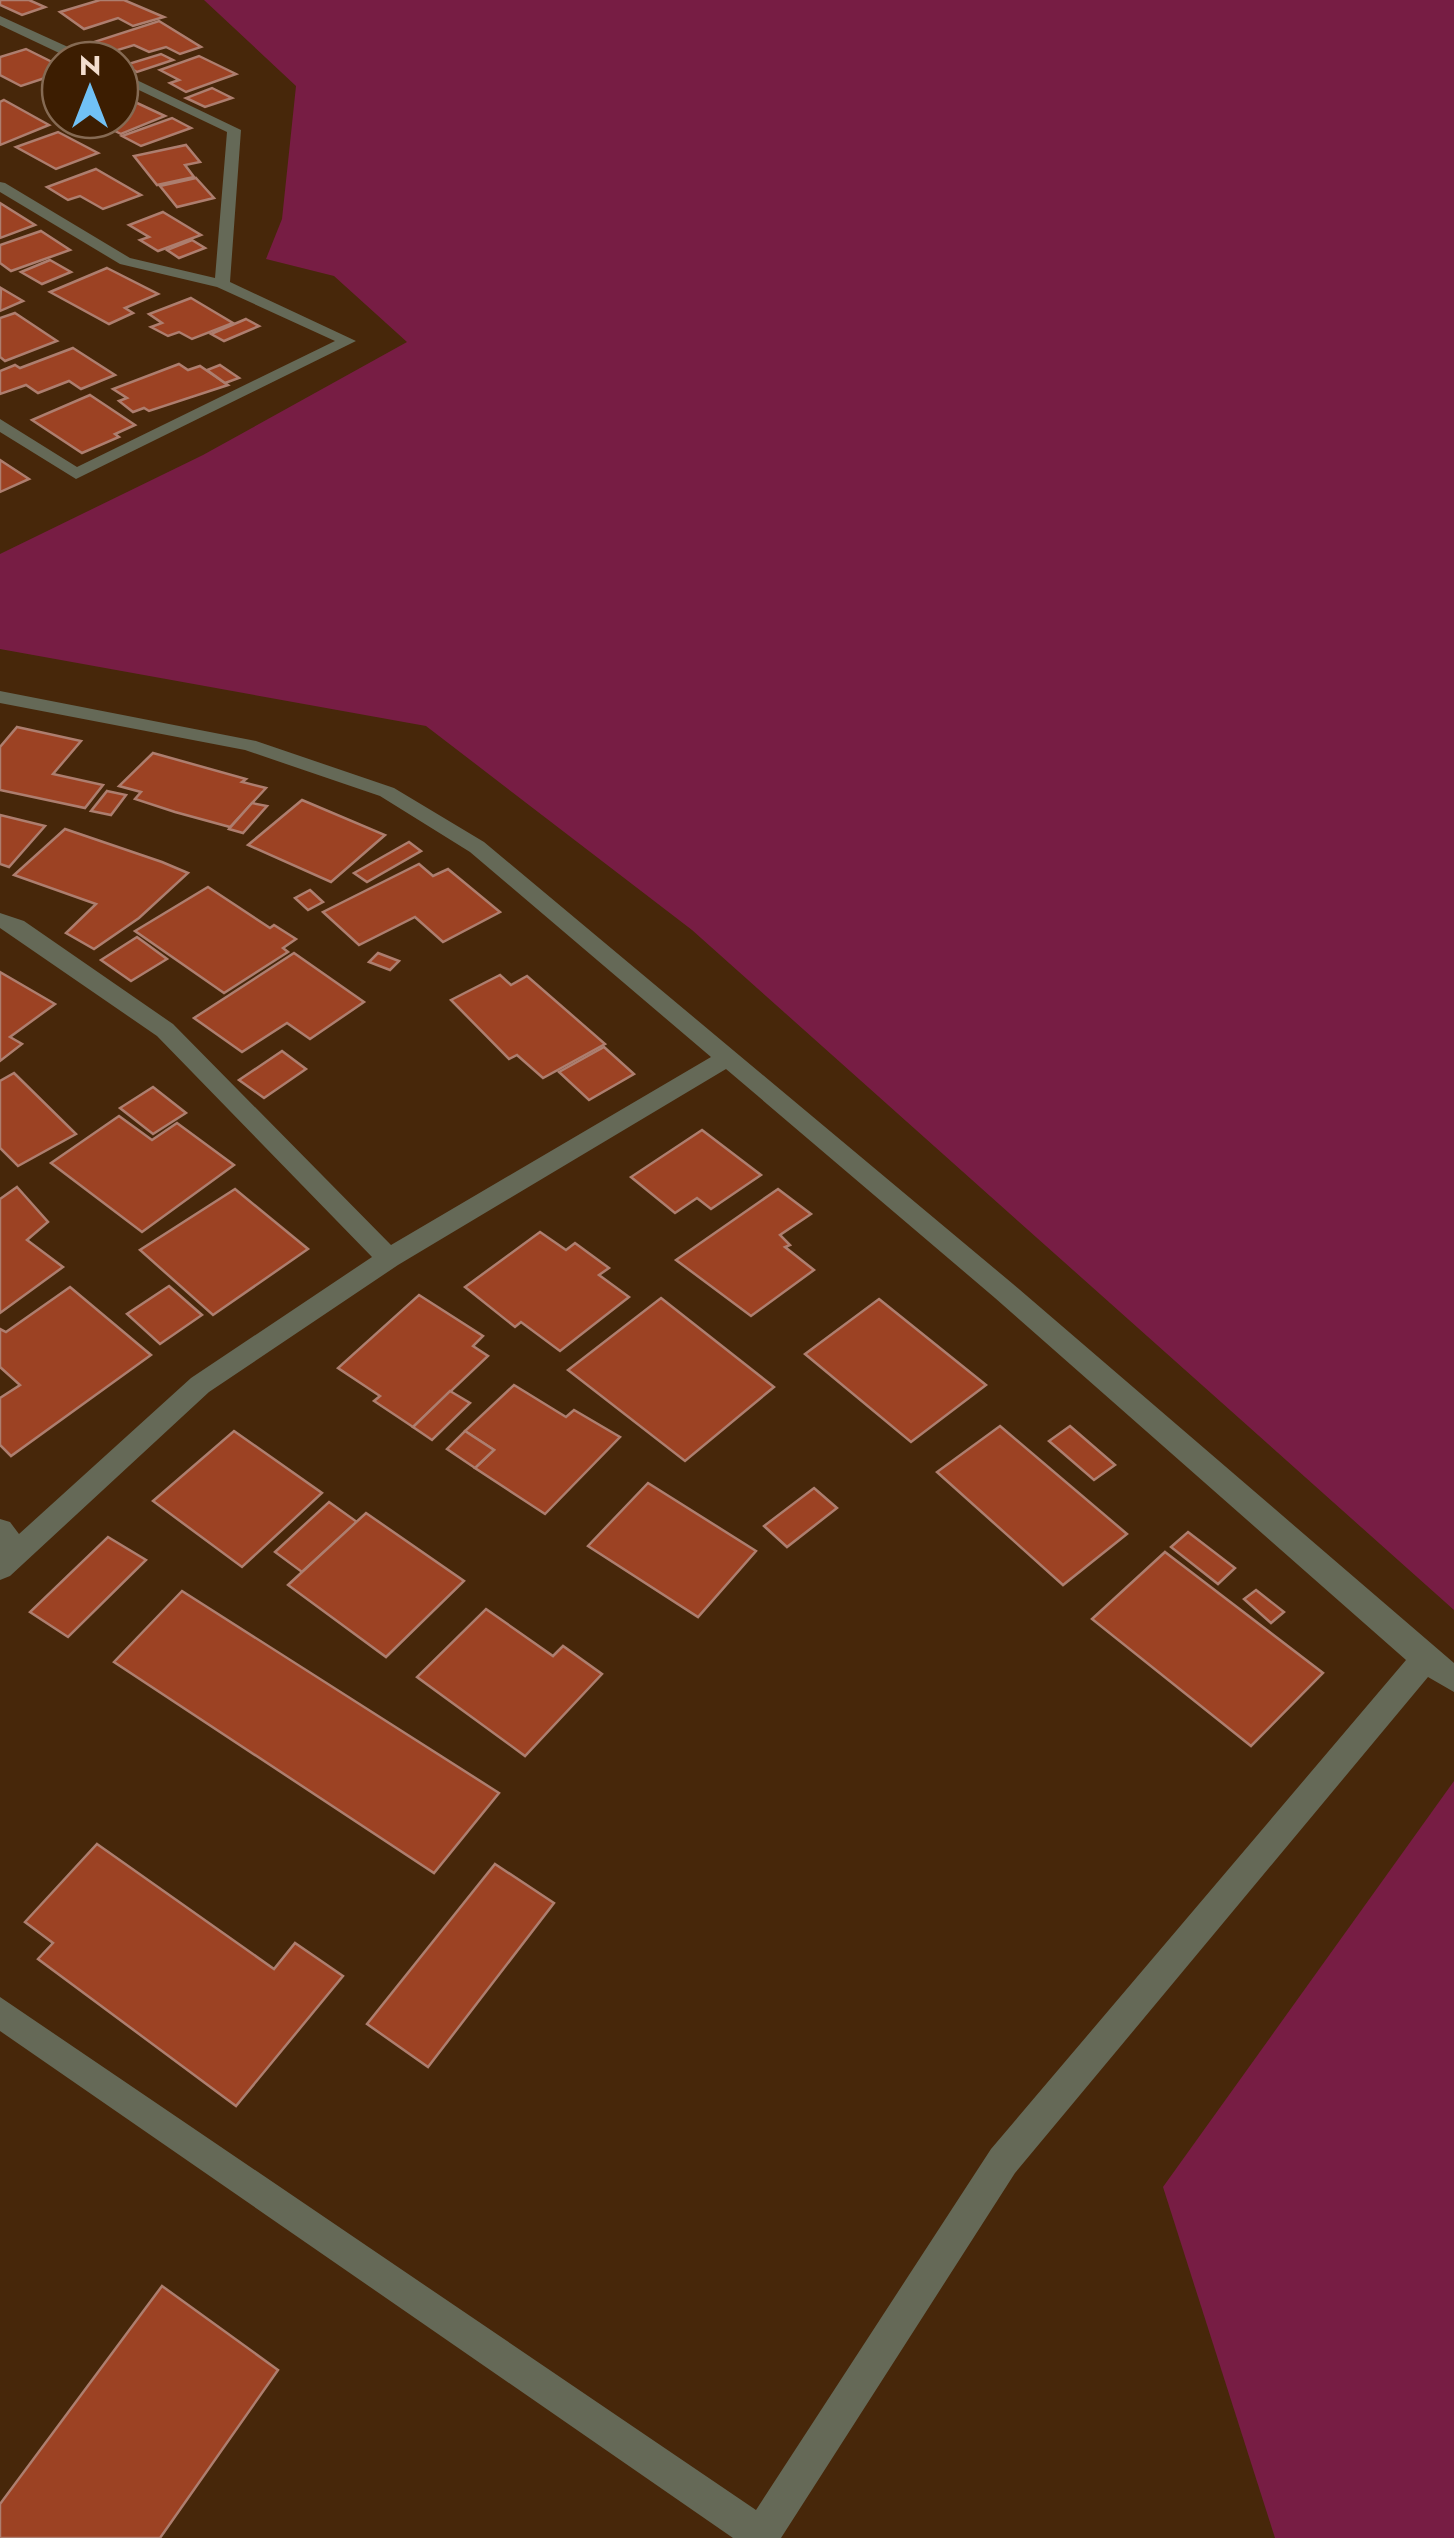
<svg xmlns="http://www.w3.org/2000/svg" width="1454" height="2538" font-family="Jost,sans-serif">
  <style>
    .green { fill: #771d44 }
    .building { fill: #9c4223; stroke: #ad7e6f; stroke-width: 2.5 }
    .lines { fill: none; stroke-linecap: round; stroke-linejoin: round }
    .street { fill: #656957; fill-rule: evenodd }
  </style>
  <rect width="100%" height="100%" fill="#47270a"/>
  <g class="green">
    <polygon points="204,0 1454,0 1454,1610 692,930 426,726 0,649 0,554 203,455 407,342 334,276 266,259 282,219 296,86"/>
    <polygon points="1454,1781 1454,2538 1275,2538 1163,2187"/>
  </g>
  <g class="building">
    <polygon points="0,0 29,0 45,7 22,15 0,5"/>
    <polygon points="100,0 124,0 164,17 133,26 118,18 84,29 60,12"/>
    <polygon points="159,21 201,47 180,54 166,47 149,52 134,45 108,53 91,43"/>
    <polygon points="26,49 60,66 60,73 21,86 0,75 0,57"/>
    <polygon points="161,54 173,60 137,72 125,65"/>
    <polygon points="199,56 236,74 186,92 170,83 179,80 160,70"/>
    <polygon points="212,88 232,98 205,107 186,98"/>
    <polygon points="4,100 49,125 0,145 0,102"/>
    <polygon points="137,103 165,116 121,134 93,120 120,120 120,109"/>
    <polygon points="172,118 191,128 141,146 122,136"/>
    <polygon points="58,132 98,153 56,169 16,147"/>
    <polygon points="186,145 200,162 185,165 194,177 157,185 134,156"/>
    <polygon points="96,169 141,195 103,209 80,196 68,200 47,187"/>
    <polygon points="196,178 214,198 177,207 160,186"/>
    <polygon points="0,203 35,225 0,238"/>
    <polygon points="163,212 201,235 158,251 140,240 149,237 129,225"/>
    <polygon points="41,231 70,250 11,271 0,263 0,245"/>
    <polygon points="192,240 205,248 179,258 167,250"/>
    <polygon points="50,260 71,272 42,284 21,272"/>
    <polygon points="107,268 158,294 125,308 133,313 109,324 50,292"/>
    <polygon points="1,288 23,301 0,311"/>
    <polygon points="191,298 233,323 192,339 179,332 168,336 151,327 162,323 149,314"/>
    <polygon points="15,313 57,341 5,361 0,357 0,318"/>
    <polygon points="246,319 259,326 224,341 211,334"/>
    <polygon points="73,348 115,375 81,389 69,381 38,393 26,385 0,394 0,371 15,365 20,368"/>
    <polygon points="179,364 188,370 200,366 228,385 149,411 144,408 133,412 119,401 127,398 113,389"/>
    <polygon points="220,365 239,378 225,383 207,370"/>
    <polygon points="90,395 135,425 115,434 119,437 82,453 32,420"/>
    <polygon points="0,460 29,479 0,492"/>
    <polygon points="17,727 81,741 53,774 103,785 85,808 0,790 0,747"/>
    <polygon points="153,753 246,779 242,782 266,788 230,827 175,812 135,799 141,792 119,786"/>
    <polygon points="107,791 126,795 111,815 91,811"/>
    <polygon points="302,800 385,835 331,882 248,845"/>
    <polygon points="252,803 267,806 243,833 229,829"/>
    <polygon points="0,815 45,826 9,867 0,864"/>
    <polygon points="65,829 162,862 188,873 139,918 94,949 66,933 96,904 14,875"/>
    <polygon points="409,842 421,851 367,882 354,873"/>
    <polygon points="419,864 433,876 448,869 500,912 443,942 415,917 359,945 323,912"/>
    <polygon points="208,887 270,928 274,925 296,939 283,948 288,952 224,993 135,931"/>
    <polygon points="310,890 323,902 308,910 295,898"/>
    <polygon points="137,937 167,959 131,981 101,960"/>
    <polygon points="294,953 364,1002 310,1039 287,1023 242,1052 194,1018"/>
    <polygon points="378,953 399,961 390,970 369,962"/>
    <polygon points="0,972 55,1004 10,1037 22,1044 0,1061"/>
    <polygon points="500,975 511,985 527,976 605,1044 543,1078 517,1055 509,1059 451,1000"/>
    <polygon points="604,1047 634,1074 589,1100 559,1072"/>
    <polygon points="282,1051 306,1069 264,1098 239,1080"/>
    <polygon points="14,1073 76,1134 18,1166 0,1148 0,1081"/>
    <polygon points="153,1087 186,1113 153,1134 120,1108"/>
    <polygon points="119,1116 152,1140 177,1123 234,1165 142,1232 51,1163"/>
    <polygon points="702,1130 761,1175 711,1209 697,1198 675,1213 631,1177"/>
    <polygon points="17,1187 48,1222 27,1240 63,1267 0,1313 0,1199"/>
    <polygon points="235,1189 308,1249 213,1315 140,1250"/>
    <polygon points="778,1189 811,1214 780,1235 790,1245 785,1247 814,1270 751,1316 676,1260"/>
    <polygon points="540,1232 566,1250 575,1243 609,1268 599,1275 629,1297 560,1351 521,1322 515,1327 465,1287"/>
    <polygon points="169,1286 202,1315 160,1344 127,1314"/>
    <polygon points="70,1287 151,1355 11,1456 0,1445 0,1398 20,1385 0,1367 0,1329 6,1332"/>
    <polygon points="419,1295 483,1336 473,1346 488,1356 413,1427 374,1401 380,1396 338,1368"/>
    <polygon points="661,1298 774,1387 685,1461 568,1370"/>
    <polygon points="879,1299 986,1385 911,1442 805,1354"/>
    <polygon points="514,1385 566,1417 574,1410 620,1437 545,1514 475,1468 494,1450 465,1431"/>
    <polygon points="450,1391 470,1403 432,1440 413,1427"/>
    <polygon points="1000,1426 1127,1534 1063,1585 937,1472"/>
    <polygon points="1070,1426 1115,1465 1094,1480 1049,1441"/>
    <polygon points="234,1431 322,1493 242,1567 153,1501"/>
    <polygon points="465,1431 494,1450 475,1468 447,1449"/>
    <polygon points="648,1483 756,1551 698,1617 588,1546"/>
    <polygon points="814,1488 837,1508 787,1547 764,1526"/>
    <polygon points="329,1502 357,1522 302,1572 275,1552"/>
    <polygon points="366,1513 464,1581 386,1657 288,1585"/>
    <polygon points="1188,1532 1235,1568 1218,1584 1171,1547"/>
    <polygon points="108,1537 146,1560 68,1637 30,1612"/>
    <polygon points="1165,1552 1323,1673 1251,1746 1092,1619"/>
    <polygon points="1256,1590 1284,1612 1271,1623 1244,1599"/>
    <polygon points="182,1591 499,1793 434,1873 114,1662"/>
    <polygon points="486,1609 553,1656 563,1646 602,1674 525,1756 417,1677"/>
    <polygon points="97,1844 274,1969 295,1943 343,1976 236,2106 38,1959 53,1943 25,1922"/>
    <polygon points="495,1864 554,1903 428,2067 367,2024"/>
    <polygon points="162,2286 278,2370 160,2538 0,2538 0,2504"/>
  </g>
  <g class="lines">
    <g class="street">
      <polygon points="0,16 90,57 92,60 74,60 0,25"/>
      <polygon points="120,72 241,130 230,282 356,341 76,479 0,432 0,419 77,467 335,341 217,287 120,264 0,192 0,182 5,183 130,258 215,278 227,132 120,81"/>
      <polygon points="0,691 256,741 394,788 484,842 1013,1284 1454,1663 1454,1692 1428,1677 1015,2173 781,2538 733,2538 0,2031 0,1997 756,2510 991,2149 1406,1660 995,1298 726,1069 398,1265 209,1392 10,1576 0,1580 0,1519 10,1522 19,1534 191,1378 372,1257 157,1036 0,928 0,913 24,921 173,1024 391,1245 711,1057 470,852 380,796 245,750 0,703"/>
    </g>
  </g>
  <g transform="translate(90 90)"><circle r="48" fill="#3c1d01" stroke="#856a53" stroke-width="2.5"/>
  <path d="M0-8L18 38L0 25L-18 38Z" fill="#71c1f5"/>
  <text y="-15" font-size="28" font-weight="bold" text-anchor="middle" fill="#f3dece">N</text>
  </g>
</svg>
